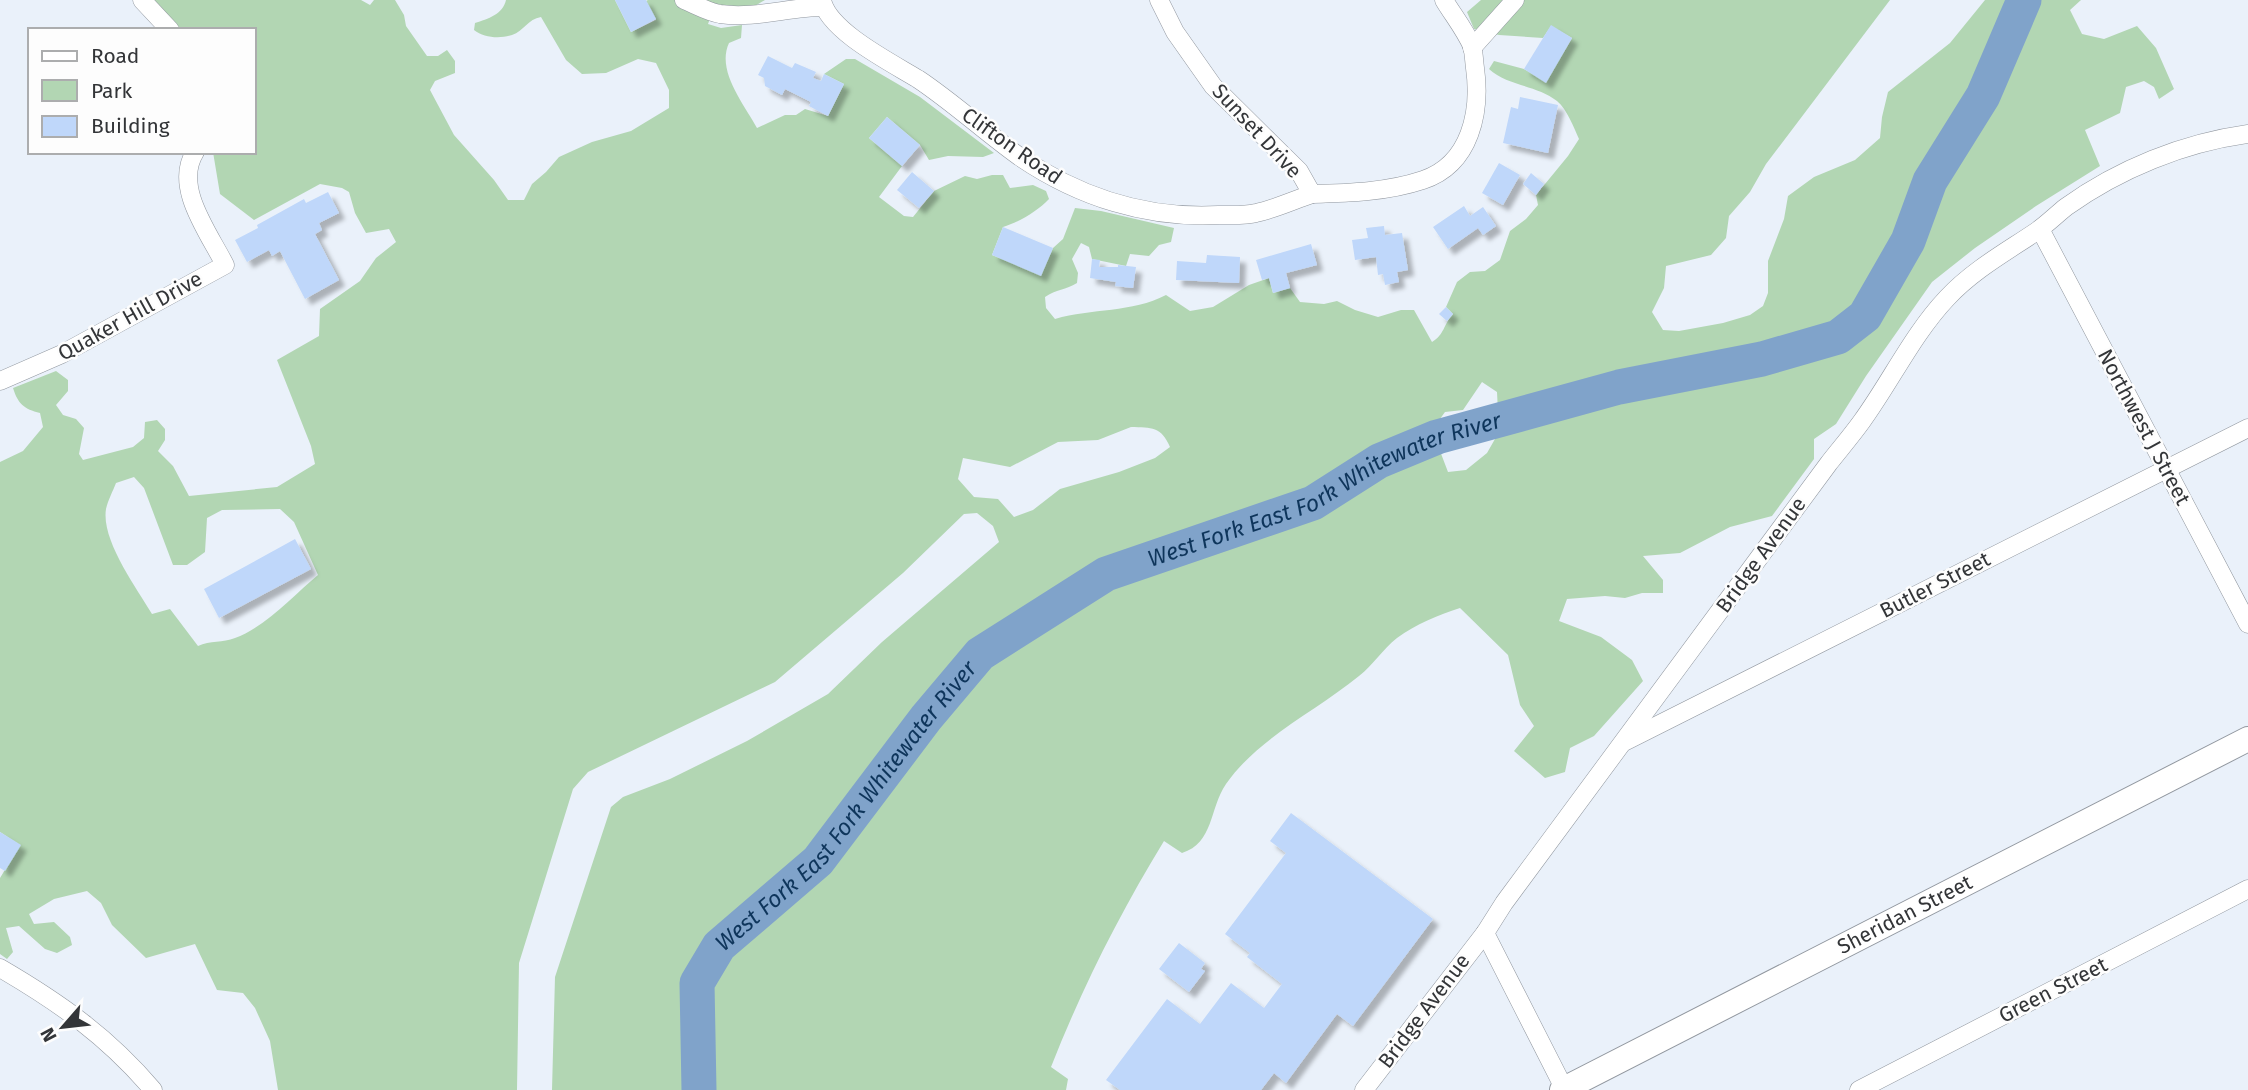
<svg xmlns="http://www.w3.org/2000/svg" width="2248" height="1090" font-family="'Fira Sans',sans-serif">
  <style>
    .green { fill: #b2d6b3; fill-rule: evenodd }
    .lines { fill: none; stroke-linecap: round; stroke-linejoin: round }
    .river { stroke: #80a3ca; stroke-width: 35 }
    .building { fill: #bfd7fa; filter: url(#shadow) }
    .street-casing { stroke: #91979f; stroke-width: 19 }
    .secondary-casing { stroke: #91979f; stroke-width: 26 }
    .street { stroke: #fff; stroke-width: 18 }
    .secondary { stroke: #fff; stroke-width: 24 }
    .labels { text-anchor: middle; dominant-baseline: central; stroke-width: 5; stroke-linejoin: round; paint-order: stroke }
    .street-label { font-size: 21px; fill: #333538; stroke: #fdfdfd }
    .water-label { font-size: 23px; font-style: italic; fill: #0e355b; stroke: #fdfdfd }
  </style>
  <defs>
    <filter id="shadow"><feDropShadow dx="6" dy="6" stdDeviation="2" flood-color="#0004"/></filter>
  </defs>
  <rect width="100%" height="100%" fill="#eaf1fa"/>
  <path class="green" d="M151,0H361L370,5L374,0H395L404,15L406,26L427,56H438L447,50L455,61V73L435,81L430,90L454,135L494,180L508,200H524L532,184L546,172L559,157L592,142L631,131L669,108V90L656,63L638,59L606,73L582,74L566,60L541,17C528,19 524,31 512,35C500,39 484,38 474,30L475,23C488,19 503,14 506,0H615L631,32L656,20L646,1L648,0H765L753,7L715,5L708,24L721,28L742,25L741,38L729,43C716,71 744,104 757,128L785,115H796L805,109L828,116L844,84L824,74L846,59H855L920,97L994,153L983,157L948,156L929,160L920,145L887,117L869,138L902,166L879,197L904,216L913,217L934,191L965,176L977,179L992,175H1003L1010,188L1033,185L1046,191L1049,199C1038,211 1019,222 1003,227L992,255L1041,275L1053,248L1063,239L1075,208L1101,211L1174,228L1171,242L1159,245L1149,256L1130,254L1126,266L1092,259L1089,247L1081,243L1072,259L1078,273L1077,283C1066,290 1056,289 1045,297L1046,308L1055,319C1092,308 1132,313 1166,295L1190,311L1213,307L1249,285L1269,278L1273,293L1290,288L1300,302L1324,304L1337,301L1355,310L1378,317L1401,310H1414L1432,342C1445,334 1443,325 1453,314L1446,307L1457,282L1470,272L1485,271L1500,260L1510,231L1526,219L1538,205L1536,195L1568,156L1579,139C1574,128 1567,109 1557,101C1537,85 1507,86 1489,69L1494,61L1524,69L1546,82L1572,38L1551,26L1543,38L1499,35L1474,29L1467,12L1481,0H1890L1766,164L1750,192L1729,216L1726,238L1711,255L1666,266L1664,288L1652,312L1663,330L1679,331L1723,323L1750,315L1763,306L1768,293V261L1784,219L1788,196L1814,177L1855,160L1880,138L1882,117L1888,92L1950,43L1985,0H2081L2070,10L2082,34L2104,39L2137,26L2156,48L2174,89L2159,99L2154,87L2144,81L2126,87L2120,113L2085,130L2100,166L2036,206L1975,248L1932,282L1866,376L1836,424L1814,439V459L1772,516L1730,527L1680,553L1643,556L1663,580V593H1642L1625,598L1605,596L1567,599L1559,621L1601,637L1632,660L1643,681L1594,736L1570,748L1565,772L1545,778L1514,751L1534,726L1520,705L1508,655L1460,608C1438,615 1416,624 1397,638C1383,649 1373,665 1359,676C1315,712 1259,737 1226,784C1209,809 1214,843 1182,853L1164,841C1120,913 1082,988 1051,1067L1068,1079L1066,1090H552L555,977L611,807L623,797L670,779L747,741L828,694L882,642L999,542L993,526L977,513L964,514L903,573L775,682L588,772L573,789L519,963L517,1090H278L270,1041L255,1008L243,993L217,990L195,944L146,958L112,925L101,903L87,891L54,899L29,914L34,924L54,922L70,937L72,945L57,953L45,949L19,926L6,928L13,952L7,959L0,954V878L20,845L0,832V462L23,451L43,427L40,413C24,409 18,404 13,388L56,371L68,380V391L56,405L63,415L76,419L84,428L79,454L83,460L133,447L144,438L145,422L157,420L165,429V440L158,451L173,466L189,496L277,487L315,464L311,446L277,360L319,336L320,309L360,281L376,258L396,242L389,229L366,233L355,213L349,192L342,188L320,184L254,220L220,194L213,152H254V30H181L157,8ZM1482,382L1497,392L1499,432L1487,453L1466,470L1448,472L1432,430L1445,412L1463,410ZM1131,427C1152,428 1161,426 1170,447L1155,458L1119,472L1060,489L1033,510L1014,517L998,499L974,497L958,479L963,458L1010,467L1058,442L1098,440ZM134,477L144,488L173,565H187L205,552L207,518L222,510L280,509L294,522L318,575C295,594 264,628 235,638C223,643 210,640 198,646L170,609L152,614C136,587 101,540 106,509C108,500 113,491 116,483Z"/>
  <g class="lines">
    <path class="river" id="s1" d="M699,1090L697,983L719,946L818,861L926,718L980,654L1106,574L1313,503L1379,461L1437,437L1619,387L1762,359L1838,337L1865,316L1908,241L1930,181L1983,96L2024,0"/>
  </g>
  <g class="building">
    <polygon points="615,0 646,0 656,19 631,32"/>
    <polygon points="1551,25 1572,38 1546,83 1524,69"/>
    <polygon points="768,56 792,68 795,63 816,72 813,78 821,81 824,74 844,84 828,116 809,106 811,102 785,89 782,95 765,86 764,78 758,75"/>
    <polygon points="1520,97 1558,105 1548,153 1503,143 1511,107 1518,109"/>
    <polygon points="887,117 920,145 902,166 869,138"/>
    <polygon points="1499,163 1520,175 1503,205 1482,193"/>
    <polygon points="912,172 934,191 919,208 897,190"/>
    <polygon points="1531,173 1544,184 1536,195 1523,184"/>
    <polygon points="328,192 339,213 319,223 322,230 315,234 339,280 305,299 280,251 272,256 269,250 247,262 235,240 258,228 257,225 304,199 306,203"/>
    <polygon points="1464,206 1470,216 1483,207 1496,226 1483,235 1478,228 1448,249 1433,227"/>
    <polygon points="1384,226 1385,235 1402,233 1408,270 1397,272 1399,282 1385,285 1383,274 1378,275 1376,257 1355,260 1352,240 1368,238 1366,228"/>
    <polygon points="1003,227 1053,248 1041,276 992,255"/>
    <polygon points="1311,244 1317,265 1286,273 1290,288 1273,293 1269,278 1262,280 1256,260"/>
    <polygon points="1207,255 1240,257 1239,283 1176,280 1177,261 1206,263"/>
    <polygon points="1092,259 1100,260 1099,267 1118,267 1118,265 1136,267 1133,288 1115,286 1116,282 1090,278"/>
    <polygon points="1446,307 1453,314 1447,321 1439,314"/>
    <polygon points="295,539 311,569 219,618 204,589"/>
    <polygon points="1291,813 1433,919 1353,1026 1337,1014 1286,1083 1274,1073 1261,1090 1120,1090 1106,1080 1167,999 1200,1024 1231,983 1264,1008 1282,984 1247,957 1250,953 1225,934 1286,853 1270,841"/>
    <polygon points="0,832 21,845 5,871 0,868"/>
    <polygon points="1179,943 1205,963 1201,969 1205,971 1189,992 1159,969"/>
  </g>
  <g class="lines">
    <g class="street-casing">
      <g id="street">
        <polyline points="142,0 170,30"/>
        <path d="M684,0C696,5 708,12 720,14C755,19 789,7 823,7"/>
        <path d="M822,0C828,31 892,63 918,79C954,103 985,132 1020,157C1079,197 1147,219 1219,215C1231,215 1245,216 1256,213C1275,209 1294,200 1312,194"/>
        <path d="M1159,0L1175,32L1213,86L1299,171L1312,194C1349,193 1387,192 1423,180C1471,164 1481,111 1475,68C1474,61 1474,53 1472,46C1465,30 1453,15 1444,0"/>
        <polyline points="1472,48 1515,0"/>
        <polyline points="2040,229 2248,624"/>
        <path d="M0,381L62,354L225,265C209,233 173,187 195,152"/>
        <polyline points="1626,741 2248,428"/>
        <polyline points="1485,933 1565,1090"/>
        <path d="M0,968C60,1003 108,1037 153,1090"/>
        <path d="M1364,1090L1485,933L1504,903L1829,463C1840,449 1852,435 1862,421C1891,381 1913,334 1947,298C1973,270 2006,252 2037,231C2047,224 2056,215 2066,207C2119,169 2183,143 2248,134"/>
        <polyline points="1859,1090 2248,889"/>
      </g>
    </g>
    <g class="secondary-casing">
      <g id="secondary">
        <path id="s2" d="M1562,1090L2248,739"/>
      </g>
    </g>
    <use href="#street" class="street"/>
    <use href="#secondary" class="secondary"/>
  </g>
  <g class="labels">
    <g class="street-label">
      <text transform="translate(1257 131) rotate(47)">Sunset Drive</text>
      <text transform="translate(1012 146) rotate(35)">Clifton Road</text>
      <text transform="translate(130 316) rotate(-29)">Quaker Hill Drive</text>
      <text transform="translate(2144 427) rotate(62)">Northwest J Street</text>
      <text transform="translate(1761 555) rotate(-54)">Bridge Avenue</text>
      <text transform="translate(1935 585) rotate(-27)">Butler Street</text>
      <text stroke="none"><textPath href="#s2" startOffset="385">Sheridan Street</textPath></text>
      <text transform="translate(2053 990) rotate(-27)">Green Street</text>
      <text transform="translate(1424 1011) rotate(-53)">Bridge Avenue</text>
    </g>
    <g class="water-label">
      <text stroke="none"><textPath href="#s1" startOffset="928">West Fork East Fork Whitewater River</textPath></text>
      <text stroke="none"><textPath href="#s1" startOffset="340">West Fork East Fork Whitewater River</textPath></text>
    </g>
  </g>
  <rect x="28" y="28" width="228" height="126" fill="#fdfdfd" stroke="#acadae" stroke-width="2"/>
  <rect x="42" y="51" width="35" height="10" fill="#ffffff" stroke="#acadae" stroke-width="2"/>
  <text x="91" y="63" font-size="21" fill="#333538">Road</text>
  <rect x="42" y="80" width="35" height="21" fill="#b2d6b3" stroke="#acadae" stroke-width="2"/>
  <text x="91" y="98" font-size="21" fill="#333538">Park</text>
  <rect x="42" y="116" width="35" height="21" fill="#bfd7fa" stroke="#acadae" stroke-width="2"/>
  <text x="91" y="133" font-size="21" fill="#333538">Building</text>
  <g transform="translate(63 1027) rotate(242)" stroke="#fdfdfd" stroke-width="5" paint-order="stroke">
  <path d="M0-5L12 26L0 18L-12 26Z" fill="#333538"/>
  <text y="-10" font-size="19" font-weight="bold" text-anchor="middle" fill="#333538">N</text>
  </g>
</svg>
